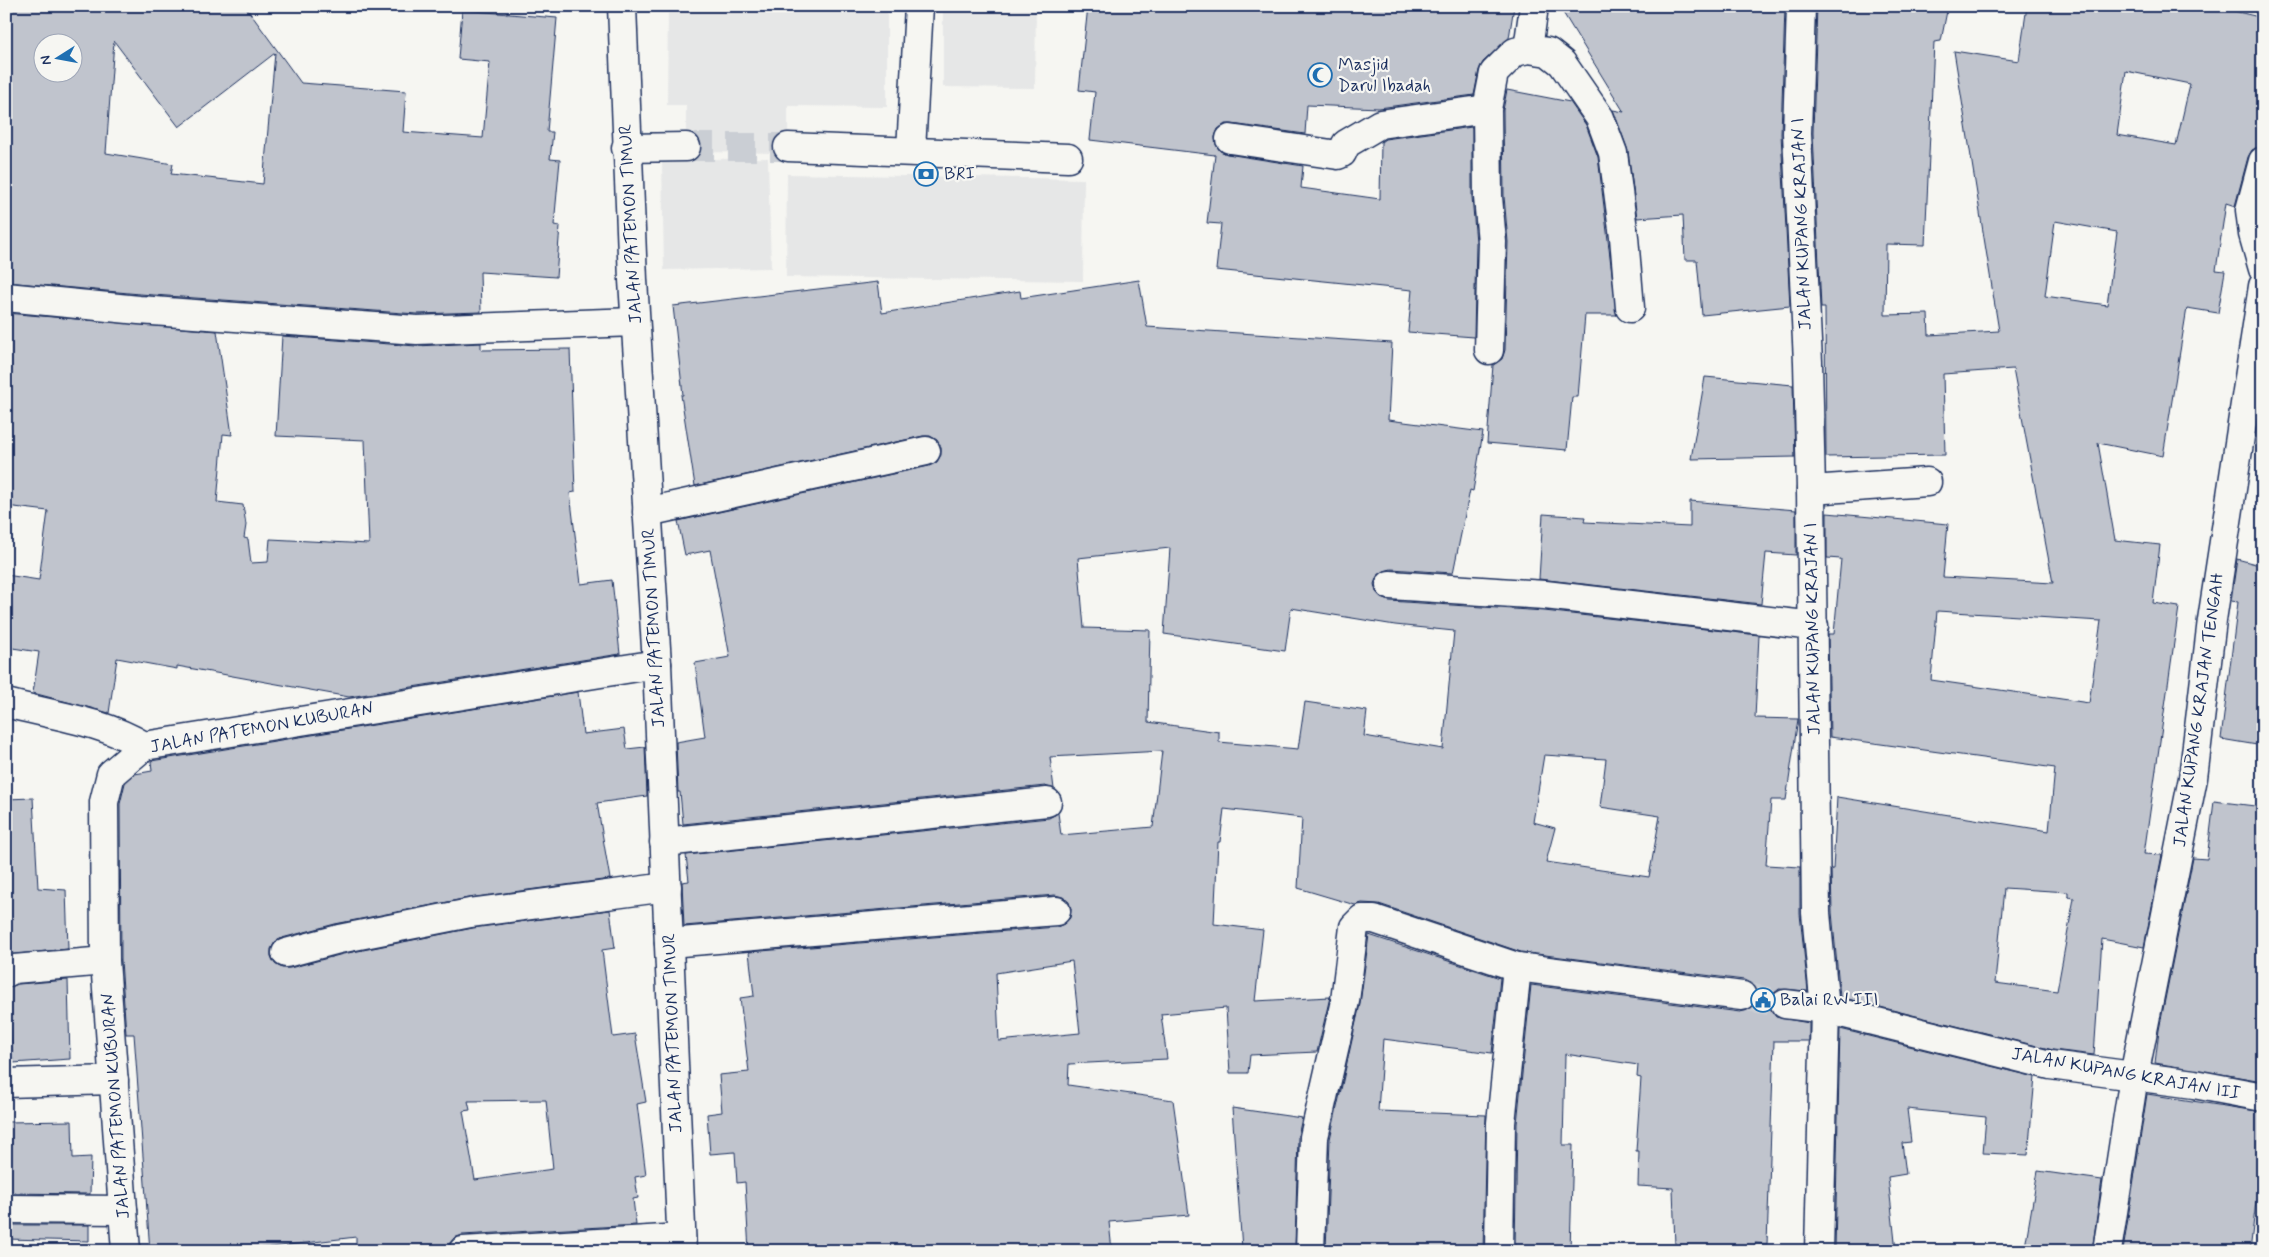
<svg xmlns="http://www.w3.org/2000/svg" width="2269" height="1257" font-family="Mynerve,sans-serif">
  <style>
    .built { fill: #e6e7e7 }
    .building { fill: #c0c4cd; stroke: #1b2f5e; fill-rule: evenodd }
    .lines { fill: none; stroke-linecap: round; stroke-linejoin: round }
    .minor-tunnel { stroke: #caced4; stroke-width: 28; stroke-dasharray: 28 14; stroke-linecap: butt }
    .minor-casing { stroke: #1b2f5e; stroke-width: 31 }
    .minor { stroke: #f6f6f2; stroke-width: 28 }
    .labels { text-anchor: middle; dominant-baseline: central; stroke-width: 4.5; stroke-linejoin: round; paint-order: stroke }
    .poi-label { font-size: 18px; fill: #1b2f5e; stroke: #f6f6f2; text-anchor: start }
    .street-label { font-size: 18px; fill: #1b2f5e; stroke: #f6f6f2 }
  </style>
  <rect width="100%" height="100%" fill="#f6f6f2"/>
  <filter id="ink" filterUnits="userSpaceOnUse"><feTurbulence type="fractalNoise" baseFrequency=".02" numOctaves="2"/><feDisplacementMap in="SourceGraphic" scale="10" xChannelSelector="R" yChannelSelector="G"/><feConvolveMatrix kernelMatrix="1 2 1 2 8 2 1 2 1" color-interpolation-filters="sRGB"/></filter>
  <g filter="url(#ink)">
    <g class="built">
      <polygon points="668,6 887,6 887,107 788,106 788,153 686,152 686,105 667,105"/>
      <polygon points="943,6 1036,6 1035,88 943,87"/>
      <polygon points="768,158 771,268 664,270 662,160"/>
      <polygon points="787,174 1084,179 1083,281 786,277"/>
    </g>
    <g class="building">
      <path d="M6,6H245L301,83L406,91L403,132L483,138L490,62L458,59L462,10L557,18L547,132H553L550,159L560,160L554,225L560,226L556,277L480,272L481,312L417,314L140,294L6,282ZM114,41L179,127L275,53L263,184L171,174L173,164L106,153ZM42,42H72V72H42Z"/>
      <polygon points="1088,6 1514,6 1509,38 1483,62 1479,70 1474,95 1379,108 1307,105 1305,134 1232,124 1225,124 1218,129 1215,137 1216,145 1220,151 1227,154 1303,166 1301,188 1380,199 1381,142 1385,139 1472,127 1472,197 1476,242 1474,337 1408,332 1412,290 1216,270 1221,224 1207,223 1215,155 1090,140 1095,92 1079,90"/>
      <polygon points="1559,6 1785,6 1781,134 1790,306 1702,315 1697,260 1685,260 1683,215 1637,218 1628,151 1613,110 1624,112"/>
      <path d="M1817,6H1948L1941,41L1934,42L1925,245L1886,244L1885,315L1928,314L1929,335L1999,331L1954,51L2019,61L2027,6H2213L2263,18V146L2252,150L2248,157L2235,206L2226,203L2216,270L2225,271L2218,313L2187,308L2163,456L2098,443L2115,540L2160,545L2153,603L2179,607L2144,854L2162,855L2144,947L2102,939L2094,1055L2053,1050L1840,997L1832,912L1831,869H1833L1837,797L2049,831L2055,768L1830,737L1828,634H1834L1841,559L1827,558V513L1948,524L1943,577L2053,583L2013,369L1943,374L1945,455L1826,457L1825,308H1821L1813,133ZM2126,71L2190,84L2176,145L2117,135ZM2055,221L2117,232L2107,305L2045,296ZM1937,611L2101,621L2089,703L1931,680ZM2004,888L2068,892V897L2074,898L2057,991L1995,983Z"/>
      <polygon points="1507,90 1570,102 1586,125 1598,157 1617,315 1585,315 1578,397 1572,397 1567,450 1487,443 1493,365 1502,359 1505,350 1508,242 1504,196 1503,110"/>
      <path d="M1139,280L1147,327L1392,343L1388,420L1483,432L1473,491L1470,490L1453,573L1391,569L1384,571L1377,576L1374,584L1376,592L1382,598L1389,601L1544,611L1759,635L1755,718L1798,719L1786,800H1771L1766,865L1800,867V914L1808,991L1779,989L1772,995L1770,1003L1771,1010L1776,1017L1809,1023V1041H1774L1767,1244L1755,1243V1251H1682V1246H1675L1673,1188L1638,1186L1639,1151H1636L1641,1078L1637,1077L1638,1065L1565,1054L1563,1145H1573L1570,1251H1515L1517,1124L1531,985L1740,1012L1748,1010L1754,1006L1757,998V990L1752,984L1744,980L1521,952L1379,904L1362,903L1355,905L1298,888L1302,818L1224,809L1220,842H1218L1214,924L1263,930L1255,1001L1330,997L1317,1052L1250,1055L1248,1073H1230L1226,1008L1161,1014L1167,1059L1069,1064L1068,1085L1173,1100L1189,1215L1109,1222L1112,1251H749L745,1182L737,1183L735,1152L710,1154L707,1114L722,1112L719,1075L749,1072L740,998L754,996L749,952L1057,927L1064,924L1070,918L1071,909L1069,902L1063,897L1055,895L684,926L682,882L689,881L686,855L1049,818L1058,813L1061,835L1153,827L1162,751L1050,757L1054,789L1045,786L683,824L680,792H678L676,742L705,737L695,663L730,657L710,550L685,555L678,521L929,466L937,462L941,455V448L937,440L930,436H923L695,486L681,395H683L673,306L878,282L882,313L1020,291L1021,298ZM1170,548L1164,634L1285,651L1291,608L1395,625L1454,631L1443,749L1364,736L1367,711L1305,702L1298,749L1219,742V732L1148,722L1150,630L1084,628L1078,558ZM1544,755L1606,759L1600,807L1660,816L1649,877L1546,862L1555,828L1533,822ZM1072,961L1080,1033L999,1041L996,973Z"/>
      <polygon points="6,313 217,331 232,435 223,434 217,502 243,505 246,525 244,538 248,539 251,563 268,562 270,539 369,544 365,440 276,436 282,336 416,346 481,343 481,350 570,349 575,492 570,493 581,584 612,580 620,654 349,697 177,666 177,669 117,658 109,713 33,693 39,652 6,647 6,575 39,580 48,511 6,506"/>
      <polygon points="1705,377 1793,385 1795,457 1691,459"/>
      <polygon points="1690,501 1796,510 1796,555 1766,553 1761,604 1539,579 1543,514 1585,517 1584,522 1690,527"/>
      <polygon points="2237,559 2263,566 2263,746 2221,739 2238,602 2231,601"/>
      <path d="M578,692L583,734L624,729L627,749L645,747L647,796L597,803L610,879L468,898L335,924L282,938L275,942L271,949V956L275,964L282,968H290L343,954L473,928L610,910L615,948L602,950L613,1037L635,1034L646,1102L637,1104L646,1175L635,1177L638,1198L633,1199L636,1225L462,1235L454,1238L449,1244L448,1251H356V1237L238,1251H150L134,1034H126L121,960L120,804L125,783L135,774L152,771L151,761ZM546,1100L553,1169L475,1180L463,1111L470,1110L468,1101Z"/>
      <polygon points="33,798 38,888 66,890 68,949 6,955 6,799"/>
      <polygon points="2214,801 2263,807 2263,1081 2155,1063 2159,1030 2193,858 2207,859"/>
      <polygon points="1369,935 1500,978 1492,1053 1383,1039 1378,1111 1486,1115 1483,1251 1326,1251 1330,1139 1360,1004"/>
      <polygon points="68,980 70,1059 13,1063 8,988 18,984"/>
      <polygon points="1840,1029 2035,1077 2028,1155 1983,1153 1986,1117 1907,1109 1911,1142 1902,1143 1906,1174 1888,1177 1896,1251 1835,1251"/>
      <polygon points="2147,1094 2263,1112 2263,1144 2250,1251 2123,1251"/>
      <polygon points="1232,1108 1302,1118 1298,1136 1295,1247 1242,1249"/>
      <polygon points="72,1121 73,1158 91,1157 90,1194 6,1193 6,1122"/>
      <polygon points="2038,1171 2102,1180 2092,1251 2047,1251 2025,1247"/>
      <polygon points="6,1225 89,1225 89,1241 6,1239"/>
    </g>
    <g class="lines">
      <g class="minor-tunnel">
        <polyline points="686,147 788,147"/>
        <polyline points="1742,996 1785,1004"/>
      </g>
      <g class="minor-casing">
        <g id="minor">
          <polyline points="622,6 633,280 657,664 682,1251"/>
          <polyline points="1801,6 1797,133 1808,362 1811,490 1816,913 1825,1009 1819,1251"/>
          <polyline points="1528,49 1534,6"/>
          <polyline points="1230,139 1338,155 1342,153 1346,144 1380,124 1487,109"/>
          <polyline points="788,147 1068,158"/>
          <polyline points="626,148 686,147"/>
          <polyline points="911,150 919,6"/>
          <polyline points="2263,161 2250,210 2253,234 2263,269"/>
          <polyline points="6,297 139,310 417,330 635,322"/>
          <polyline points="1489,350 1492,242 1488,197 1487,109 1494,73 1515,52 1528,49 1548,52 1562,63 1600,118 1613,153 1624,237 1630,308"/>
          <polyline points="1811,490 1927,482"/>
          <polyline points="647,512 926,451"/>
          <polyline points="1390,585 1545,595 1814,626"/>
          <path d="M6,703C52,715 103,721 144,746"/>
          <polyline points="664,842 1047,802"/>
          <polyline points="669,943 1056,911"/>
          <polyline points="286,953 339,939 470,913 667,887"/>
          <polyline points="6,973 14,969 105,961"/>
          <polyline points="1785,1004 1825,1009 2050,1065 2194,1084 2263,1097"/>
          <polyline points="6,1083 114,1080"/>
          <polyline points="6,1209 123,1210"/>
          <polyline points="126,1251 105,961 104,802 111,774 144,746 657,664"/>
          <polyline points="463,1251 681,1238"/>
          <polyline points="1310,1251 1314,1137 1345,1001 1354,927 1362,919 1374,919 1517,967 1742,996"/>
          <polyline points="1499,1251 1501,1123 1517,967"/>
          <polyline points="2107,1251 2134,1076 2193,778 2212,620 2263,286"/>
        </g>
      </g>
      <use href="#minor" class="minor"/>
    </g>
  </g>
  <defs>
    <g id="mosque-ring" transform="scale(1.25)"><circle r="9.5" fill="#f6f6f2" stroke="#1f6fb2" stroke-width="1.5"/><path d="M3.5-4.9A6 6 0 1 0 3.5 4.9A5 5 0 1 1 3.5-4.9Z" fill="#1f6fb2"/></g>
    <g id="bank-ring" transform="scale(1.25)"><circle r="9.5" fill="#f6f6f2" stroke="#1f6fb2" stroke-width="1.5"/><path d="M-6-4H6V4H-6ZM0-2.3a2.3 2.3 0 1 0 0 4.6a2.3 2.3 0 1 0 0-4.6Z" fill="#1f6fb2"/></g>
    <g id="civic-ring" transform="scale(1.25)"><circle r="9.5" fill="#f6f6f2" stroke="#1f6fb2" stroke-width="1.5"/><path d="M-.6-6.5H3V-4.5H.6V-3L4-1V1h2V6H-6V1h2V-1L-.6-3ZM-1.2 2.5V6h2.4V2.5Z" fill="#1f6fb2"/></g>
  </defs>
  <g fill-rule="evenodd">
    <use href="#mosque-ring" x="1320" y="75"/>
    <use href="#bank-ring" x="926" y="174"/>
    <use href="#civic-ring" x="1763" y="1000"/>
  </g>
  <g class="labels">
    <g class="poi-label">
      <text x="1338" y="65">Masjid<tspan x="1338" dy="21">Darul Ibadah</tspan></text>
      <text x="944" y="174">BRI</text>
      <text x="1780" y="1000">Balai RW III</text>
    </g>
    <g class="street-label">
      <text transform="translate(631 224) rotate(-93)">JALAN PATEMON TIMUR</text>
      <text transform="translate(1802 224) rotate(-92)">JALAN KUPANG KRAJAN I</text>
      <text transform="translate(654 628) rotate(-93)">JALAN PATEMON TIMUR</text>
      <text transform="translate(1813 629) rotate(-91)">JALAN KUPANG KRAJAN I</text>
      <text transform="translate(2199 710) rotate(-82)">JALAN KUPANG KRAJAN TENGAH</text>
      <text transform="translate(262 728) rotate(-10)">JALAN PATEMON KUBURAN</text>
      <text transform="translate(673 1033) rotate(-92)">JALAN PATEMON TIMUR</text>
      <text transform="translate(2126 1074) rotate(10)">JALAN KUPANG KRAJAN III</text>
      <text transform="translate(116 1106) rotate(-94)">JALAN PATEMON KUBURAN</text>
    </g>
  </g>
  <rect width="2269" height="1257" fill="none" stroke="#f6f6f2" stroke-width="25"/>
  <rect x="12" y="12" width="2244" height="1232" fill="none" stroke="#1b2f5e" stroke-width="2" filter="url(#ink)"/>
  <g transform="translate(58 58) rotate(259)"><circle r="24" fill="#f6f6f2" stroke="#9ea6b7"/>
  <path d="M0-4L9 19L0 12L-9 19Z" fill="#1f6fb2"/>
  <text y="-8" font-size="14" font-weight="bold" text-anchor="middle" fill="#1b2f5e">N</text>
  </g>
</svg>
